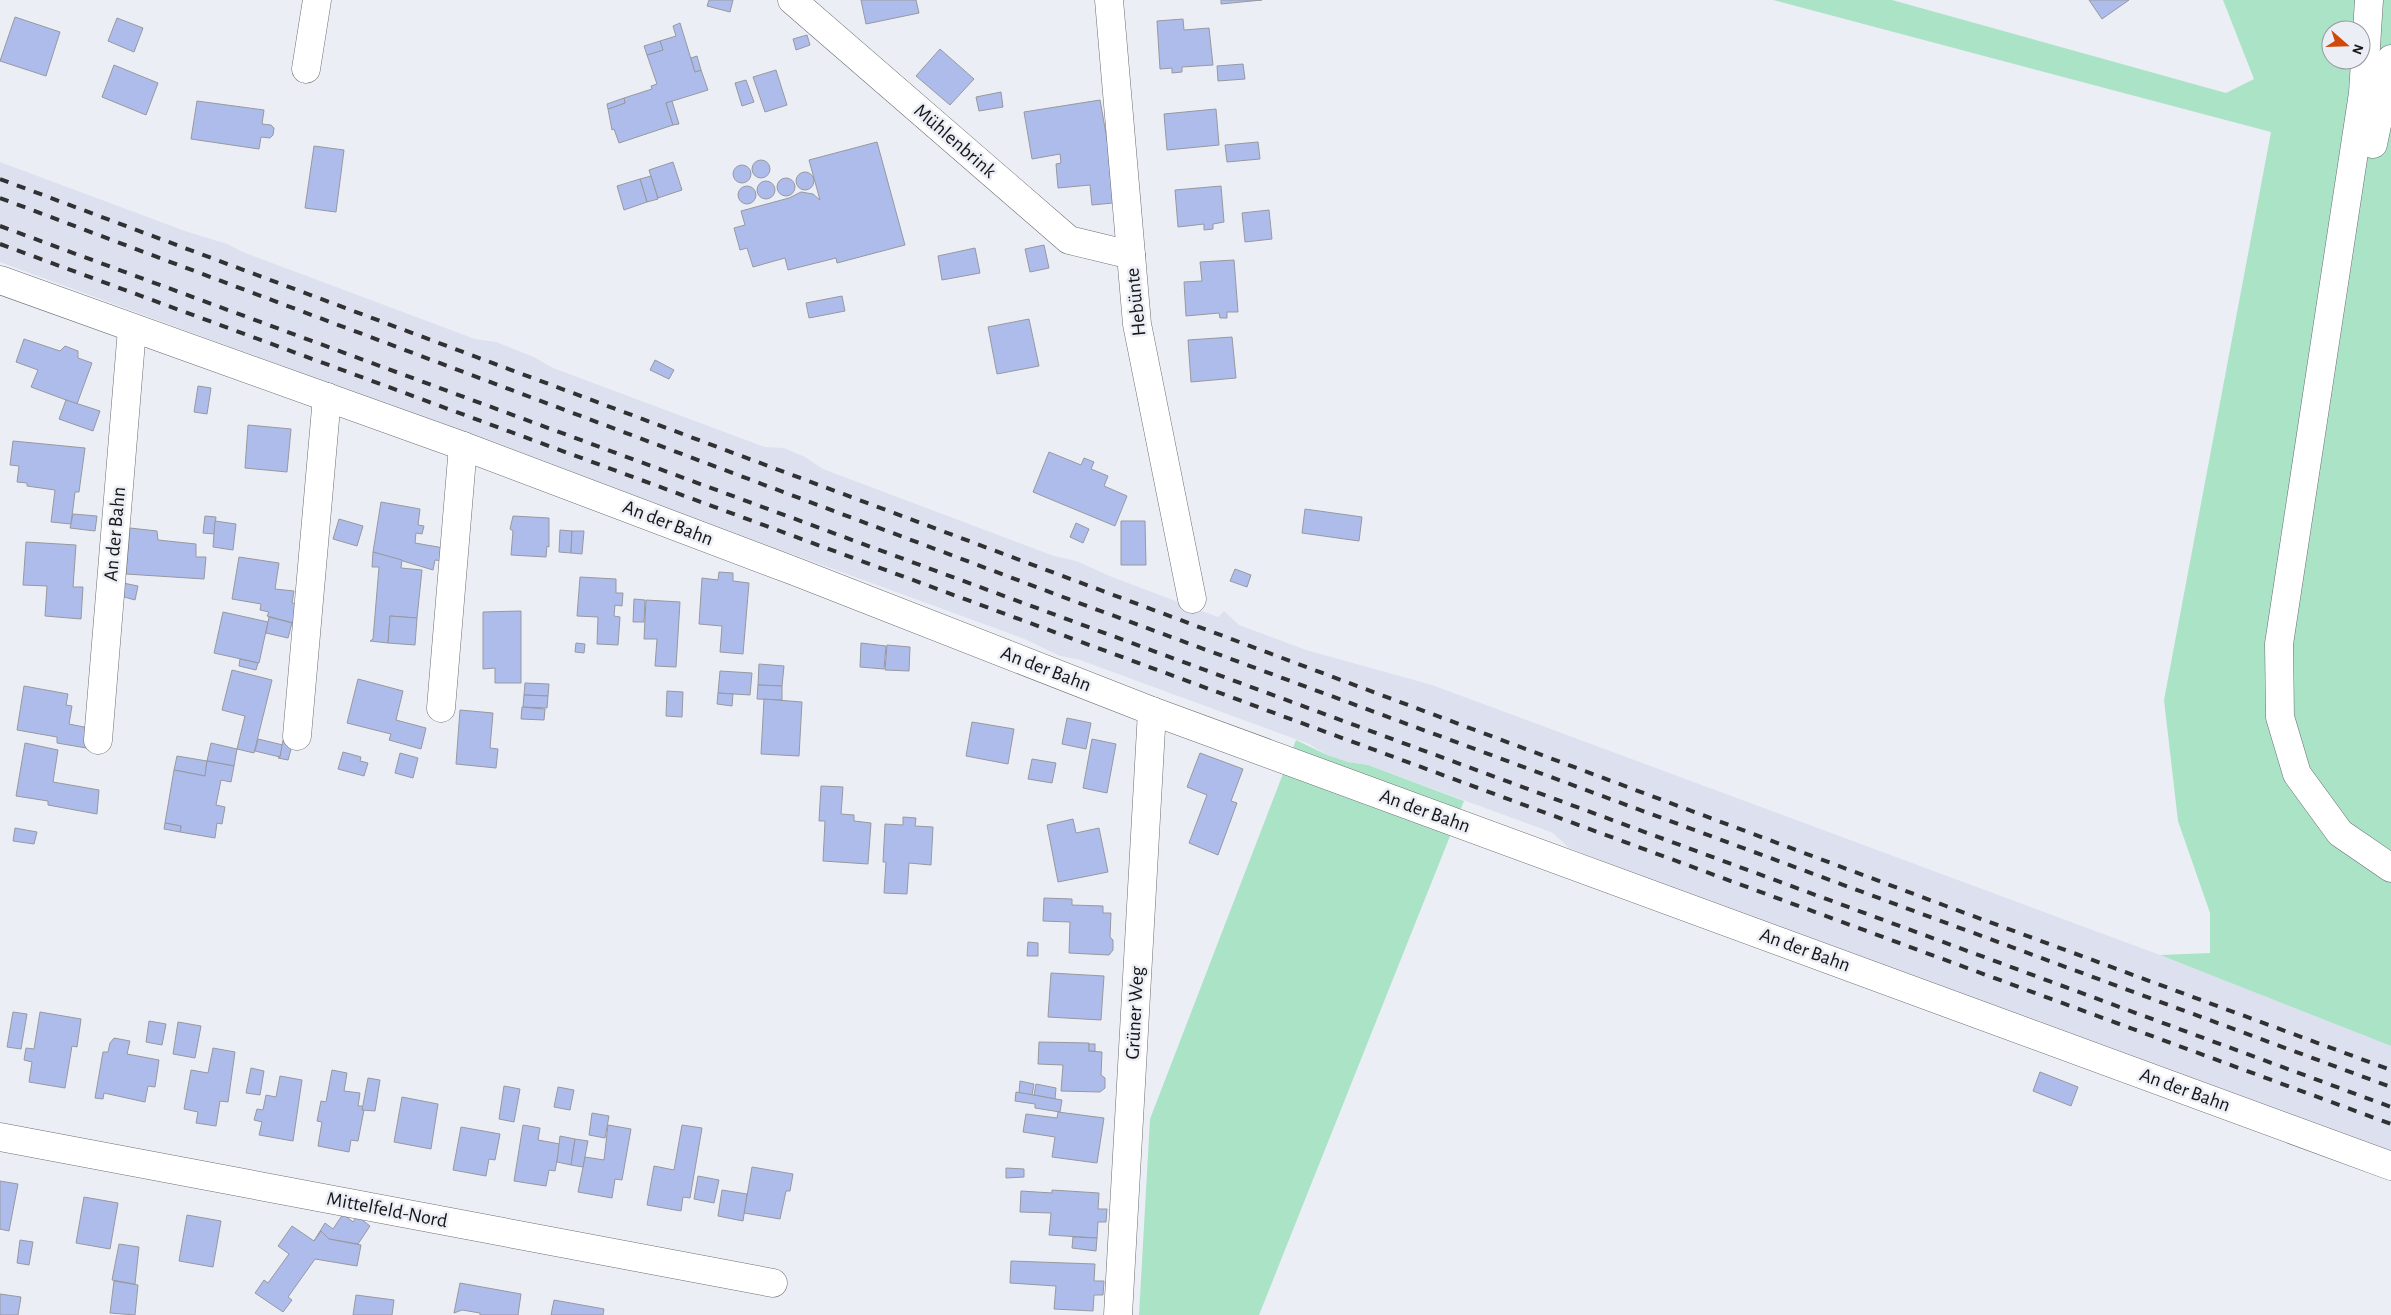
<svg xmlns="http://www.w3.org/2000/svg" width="2391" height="1315" font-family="'Alegreya Sans',sans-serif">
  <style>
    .built { fill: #dde1ef }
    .green { fill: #abe3c7; fill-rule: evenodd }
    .building { fill: #aebcec; stroke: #97999f }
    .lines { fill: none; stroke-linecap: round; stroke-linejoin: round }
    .minor-casing { stroke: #6b6d72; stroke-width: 29 }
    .trunk-casing { stroke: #6b6d72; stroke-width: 29 }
    .minor { stroke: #fff; stroke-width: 28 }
    .trunk { stroke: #fff; stroke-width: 28 }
    .rail { stroke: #313134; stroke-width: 4; stroke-dasharray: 9 9; stroke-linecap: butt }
    .labels { text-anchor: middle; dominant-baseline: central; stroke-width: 5; stroke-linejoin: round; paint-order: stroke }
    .street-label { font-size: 20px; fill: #161619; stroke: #eceef5 }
  </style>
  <rect width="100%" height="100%" fill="#eceef5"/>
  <polygon class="built" points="0,162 185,231 227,244 245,253 475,339 496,342 534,357 553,368 765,447 784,448 805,457 823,469 1054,556 1076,561 1112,577 1218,617 1224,611 1239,625 1306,650 1432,685 2160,955 2391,1046 2391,1158 2033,1026 1569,848 1553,833 1368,765 1348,762 1327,755 1309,744 1080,660 1060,656 1022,638 792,554 771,548 356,394 314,382 298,372 0,262"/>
  <g class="green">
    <path d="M1773,0H1892L2226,93L2254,79L2223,0H2391V1046L2160,955L2210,953V913L2178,821L2164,700L2271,132ZM2331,30H2361V60H2331Z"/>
    <polygon points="1296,740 1327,755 1348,762 1368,765 1464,801 1259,1315 1139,1315 1150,1119"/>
  </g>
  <g class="building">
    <polygon points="709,0 733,0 730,12 707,6"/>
    <polygon points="861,0 916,0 919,13 866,24"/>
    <polygon points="1221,0 1262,0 1221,4"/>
    <polygon points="2089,0 2129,0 2102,19"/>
    <polygon points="15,17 60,32 46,76 0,61"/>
    <polygon points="117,18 143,28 134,52 108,41"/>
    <polygon points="1183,19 1184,30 1209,28 1213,65 1182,67 1182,72 1172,73 1172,68 1160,69 1157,21"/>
    <polygon points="680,23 695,72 701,70 708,90 666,103 673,125 619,143 614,129 612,130 608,109 625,103 624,98 652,89 651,86 657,84 647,55 663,50 660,41 676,36 673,26"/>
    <polygon points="807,35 810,45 796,50 793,39"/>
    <polygon points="660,41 663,50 647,55 644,46"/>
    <polygon points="940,49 974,79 950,105 916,76"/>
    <polygon points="697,56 701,70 695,72 691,58"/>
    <polygon points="1243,64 1245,79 1218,81 1217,66"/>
    <polygon points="114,65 158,83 146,115 102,97"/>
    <polygon points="776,70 787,105 765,112 753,77"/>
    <polygon points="746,80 754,102 742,106 735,83"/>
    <polygon points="1001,92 1003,107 979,111 976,97"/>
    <polygon points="624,98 625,103 608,109 607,104"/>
    <polygon points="1100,100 1108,145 1113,203 1092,205 1090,185 1058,188 1056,164 1061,163 1060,154 1032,159 1024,112"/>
    <polygon points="197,101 264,110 262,124 271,125 274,128 273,135 270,138 261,137 259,149 191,139"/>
    <polygon points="672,101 679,124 673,125 666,103"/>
    <polygon points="1216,109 1219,145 1167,150 1164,114"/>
    <polygon points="877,142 905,245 837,263 836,258 788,270 785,258 753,267 747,248 740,250 734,228 745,225 741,211 789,198 801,192 813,194 820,200 809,160"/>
    <polygon points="1258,142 1260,159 1227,162 1225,145"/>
    <polygon points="314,146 344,150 336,212 305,208"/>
    <circle cx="761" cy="169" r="9"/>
    <polygon points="673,162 682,190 658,198 649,170"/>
    <circle cx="742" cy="174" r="9"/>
    <circle cx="805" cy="181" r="9"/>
    <polygon points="651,176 658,199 647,202 640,179"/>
    <circle cx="786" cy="187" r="9"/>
    <polygon points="640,179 647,202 624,210 617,186"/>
    <circle cx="766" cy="190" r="9"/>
    <circle cx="747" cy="195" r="9"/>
    <polygon points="1221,186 1224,222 1213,224 1213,229 1204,230 1204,224 1178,227 1175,190"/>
    <polygon points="1269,210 1272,239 1245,242 1242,213"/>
    <polygon points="1044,245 1049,268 1030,272 1025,249"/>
    <polygon points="975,248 980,273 942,280 938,256"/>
    <polygon points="1234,260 1238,312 1227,312 1227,318 1220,318 1219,313 1186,316 1184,282 1202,281 1200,262"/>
    <polygon points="842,296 845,311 809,318 806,303"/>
    <polygon points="1029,319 1039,366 997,374 988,327"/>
    <polygon points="1232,337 1236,378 1191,382 1188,340"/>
    <polygon points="24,339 60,351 65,346 78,351 78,358 92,363 77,404 31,387 38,370 16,362"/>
    <polygon points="655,360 674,370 669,379 650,370"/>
    <polygon points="198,386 211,388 207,414 194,412"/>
    <polygon points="66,400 100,411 93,431 59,419"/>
    <polygon points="248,425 291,429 287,472 245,468"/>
    <polygon points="13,441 85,448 79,492 75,492 71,524 51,522 55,490 27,486 27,483 17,482 19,466 10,465"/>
    <polygon points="1049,452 1081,465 1084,458 1094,462 1091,469 1108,476 1104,486 1127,496 1115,526 1033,492"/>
    <polygon points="381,502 420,509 418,525 424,526 422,534 416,533 415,543 444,548 444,561 435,560 433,570 373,552"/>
    <polygon points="1305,509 1362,517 1359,541 1302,533"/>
    <polygon points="73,514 97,516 95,531 70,528"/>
    <polygon points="205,516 216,517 214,534 203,533"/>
    <polygon points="513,516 549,518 549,547 547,546 546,557 511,555 513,531 510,529"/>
    <polygon points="339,519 363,526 357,546 333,539"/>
    <polygon points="215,521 236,524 233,550 213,547"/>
    <polygon points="1121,521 1145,521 1146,565 1121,565"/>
    <polygon points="1076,523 1089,529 1083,543 1070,537"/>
    <polygon points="130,528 157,531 158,540 196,544 196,557 206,557 204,579 126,574"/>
    <polygon points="560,530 572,531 571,553 559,552"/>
    <polygon points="572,531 584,531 582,554 571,553"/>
    <polygon points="26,542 76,545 73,587 83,587 81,619 45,616 47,586 23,585"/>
    <polygon points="373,552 402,560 401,568 422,570 417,618 390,616 388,643 370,641 373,639 379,567 372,567"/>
    <polygon points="239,557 279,563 275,589 294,591 292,603 303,605 301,625 267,616 269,612 260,610 261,604 232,599"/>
    <polygon points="1235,569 1251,575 1247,587 1230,581"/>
    <polygon points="719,572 733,573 733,581 749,583 743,654 720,652 722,626 699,624 702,578 718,580"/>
    <polygon points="580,577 616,579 616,593 623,593 622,606 615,605 614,616 620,617 618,645 597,644 598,617 577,616"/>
    <polygon points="118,582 138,586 135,600 117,595"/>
    <polygon points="634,599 645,600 644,622 633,622"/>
    <polygon points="646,600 680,602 676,667 655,666 657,639 644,639"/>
    <polygon points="521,611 521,683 495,683 495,668 483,669 483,612"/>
    <polygon points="223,612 268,622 259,663 214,653"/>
    <polygon points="390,616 417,618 415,645 388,643"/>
    <polygon points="269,617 292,623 288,638 266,633"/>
    <polygon points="576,643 585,644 584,653 575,652"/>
    <polygon points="861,643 886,646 884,669 860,667"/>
    <polygon points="887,645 910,647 909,671 885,670"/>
    <polygon points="240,659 258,663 256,670 239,666"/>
    <polygon points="759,664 784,666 782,686 758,685"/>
    <polygon points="232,670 272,680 254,753 237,749 245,716 222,710"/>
    <polygon points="720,671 752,673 750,695 718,693"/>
    <polygon points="358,679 403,691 396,720 426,728 421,749 389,740 391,734 347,723"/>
    <polygon points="525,683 549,684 548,696 524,695"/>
    <polygon points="758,685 782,686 782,700 757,699"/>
    <polygon points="24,686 68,694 66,705 72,706 69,724 94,729 92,749 57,743 57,737 17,730"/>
    <polygon points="667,691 683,692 682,717 666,716"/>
    <polygon points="718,693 733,694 732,706 717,704"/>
    <polygon points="524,695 548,696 547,708 523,707"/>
    <polygon points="764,699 802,702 799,756 761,754"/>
    <polygon points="522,707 545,709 544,720 521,719"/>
    <polygon points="460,710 493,713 490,748 498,749 496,768 456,764"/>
    <polygon points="1067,718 1091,723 1086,749 1062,744"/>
    <polygon points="972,722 1014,729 1008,764 966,756"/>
    <polygon points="258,739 283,745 280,757 255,751"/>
    <polygon points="1092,739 1116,744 1107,793 1083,788"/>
    <polygon points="283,740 293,742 288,760 278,758 280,757"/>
    <polygon points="25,743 58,750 53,782 99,790 97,814 48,805 48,801 16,796"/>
    <polygon points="211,743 237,749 234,766 207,761"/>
    <polygon points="343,752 361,757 360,761 368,763 364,776 338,769"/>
    <polygon points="400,753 418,758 413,778 395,773"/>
    <polygon points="1200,753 1243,769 1231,801 1237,803 1218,855 1189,843 1207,795 1187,787"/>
    <polygon points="177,756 207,761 205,776 174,770"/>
    <polygon points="1032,759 1056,763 1052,783 1028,779"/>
    <polygon points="207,761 234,766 231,782 221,780 216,805 225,807 222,824 217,823 215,838 180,832 181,826 165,823 174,770 205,776"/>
    <polygon points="821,786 843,787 841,814 854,815 854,821 871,823 868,864 823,861 825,821 819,821"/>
    <polygon points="903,817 916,818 915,826 933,827 931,865 909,863 907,894 884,893 886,862 883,862 885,824 903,825"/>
    <polygon points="1073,819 1076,833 1099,828 1108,872 1058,882 1047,825"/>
    <polygon points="165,823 181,826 180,832 164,829"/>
    <polygon points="15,828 37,832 34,844 13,841"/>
    <polygon points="1044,898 1072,899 1072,905 1103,906 1103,913 1111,913 1110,937 1113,940 1113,950 1109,955 1069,953 1070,922 1043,921"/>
    <polygon points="1028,942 1038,943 1038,956 1027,956"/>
    <polygon points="1051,973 1104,976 1101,1020 1048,1017"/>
    <polygon points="13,1012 27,1014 21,1049 7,1047"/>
    <polygon points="40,1012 81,1019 77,1047 72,1046 65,1088 29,1082 32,1062 24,1060 26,1048 34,1049"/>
    <polygon points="149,1021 166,1024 162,1045 146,1042"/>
    <polygon points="178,1022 201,1026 195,1058 173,1054"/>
    <polygon points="114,1038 130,1041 127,1054 159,1060 155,1087 148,1086 145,1102 104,1093 103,1099 95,1098 103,1052 108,1052 110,1043"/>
    <polygon points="1039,1042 1089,1043 1089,1051 1102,1052 1101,1075 1105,1078 1105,1088 1100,1092 1061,1091 1063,1065 1038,1064"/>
    <rect x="1089" y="1044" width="6" height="7"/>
    <polygon points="213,1048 235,1052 228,1102 220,1101 216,1126 196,1123 198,1112 184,1109 191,1070 208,1073"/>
    <polygon points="251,1068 264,1071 260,1095 246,1093"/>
    <polygon points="332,1070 347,1073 344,1091 360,1093 358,1106 362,1106 364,1110 358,1141 351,1140 349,1152 318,1146 322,1122 317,1121 321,1101 326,1102"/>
    <polygon points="2040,1072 2078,1087 2071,1106 2033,1091"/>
    <polygon points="280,1076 302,1080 293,1141 259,1135 262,1122 254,1120 257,1109 263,1110 266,1095 276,1097"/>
    <polygon points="368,1078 380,1080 375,1111 362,1110"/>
    <polygon points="1020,1081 1034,1084 1032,1095 1019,1093"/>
    <polygon points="1036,1084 1056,1088 1055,1099 1034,1095"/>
    <polygon points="504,1086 520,1089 514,1122 499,1119"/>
    <polygon points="558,1087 574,1090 570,1110 554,1107"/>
    <polygon points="1016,1092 1062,1100 1060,1112 1035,1108 1035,1104 1015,1101"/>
    <polygon points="402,1097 438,1104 431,1149 394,1142"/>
    <polygon points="1058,1112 1104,1118 1097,1163 1052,1157 1055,1137 1023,1132 1026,1114 1057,1118"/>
    <polygon points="592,1113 609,1116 605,1138 589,1135"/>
    <polygon points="523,1125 540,1128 538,1140 560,1144 555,1171 549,1170 546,1186 514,1181"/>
    <polygon points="608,1125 631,1129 622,1180 615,1179 612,1198 578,1192 585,1157 604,1160"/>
    <polygon points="682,1125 702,1128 690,1198 683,1197 681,1211 647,1205 654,1166 674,1170"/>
    <polygon points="461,1127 500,1134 495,1160 489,1159 486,1176 453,1170"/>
    <polygon points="560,1136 575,1139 571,1165 557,1162"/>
    <polygon points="575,1139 588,1141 583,1167 571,1165"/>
    <polygon points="752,1167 793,1174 790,1191 786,1191 780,1219 744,1213"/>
    <polygon points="1006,1168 1024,1169 1024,1177 1006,1178"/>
    <polygon points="698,1176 719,1180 714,1203 694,1199"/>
    <polygon points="0,1181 18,1184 9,1231 0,1229"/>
    <polygon points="722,1190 747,1194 743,1221 718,1216"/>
    <polygon points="1052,1190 1099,1193 1098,1209 1107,1209 1106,1222 1098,1222 1097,1238 1049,1235 1051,1213 1020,1212 1021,1191 1052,1193"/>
    <polygon points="84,1197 118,1203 110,1249 76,1243"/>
    <polygon points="343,1214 353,1222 357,1216 370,1226 358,1244 329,1239 321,1231 314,1241 325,1223 333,1229"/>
    <polygon points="187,1215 221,1221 213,1267 179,1261"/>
    <polygon points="292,1226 314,1241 321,1231 329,1239 361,1245 357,1266 315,1259 288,1297 292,1300 283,1312 255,1293 264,1280 268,1283 289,1254 278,1246"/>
    <polygon points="1073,1237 1097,1238 1096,1251 1072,1248"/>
    <polygon points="20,1240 33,1242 29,1265 17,1263"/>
    <polygon points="119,1244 139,1247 135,1284 112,1280"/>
    <polygon points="1011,1261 1095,1264 1094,1281 1104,1281 1103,1295 1094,1295 1093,1311 1054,1309 1056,1286 1010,1283"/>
    <polygon points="114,1281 138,1285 135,1315 110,1313"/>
    <polygon points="460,1283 521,1294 518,1315 480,1315 480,1313 462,1310 454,1313"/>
    <polygon points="0,1294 21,1297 18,1315 0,1315"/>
    <polygon points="356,1295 394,1300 392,1315 353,1315"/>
    <polygon points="554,1300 604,1309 603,1315 551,1315"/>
  </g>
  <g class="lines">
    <g class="minor-casing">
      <g id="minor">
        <polyline points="792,0 1069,240 1131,255"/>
        <polyline points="1109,0 1137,324 1192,599"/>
        <polyline points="306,69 317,0"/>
        <polyline points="0,280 463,446 794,571 1152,711 2391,1166"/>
        <polyline points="441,708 463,446"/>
        <polyline points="297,736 327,397"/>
        <polyline points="98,740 132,329"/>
        <polyline points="0,1137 773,1283"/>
        <polyline points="1118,1315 1152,711"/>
      </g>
    </g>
    <g class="trunk-casing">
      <g id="trunk">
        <polyline points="2369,0 2363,93 2279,644 2280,717 2297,774 2340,833 2391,868"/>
        <polyline points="2373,144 2391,59"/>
      </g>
    </g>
    <use href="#minor" class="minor"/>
    <use href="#trunk" class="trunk"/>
    <g class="rail">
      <polyline points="0,179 1946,906 2391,1070"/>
      <polyline points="0,198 1071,600 2391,1087"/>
      <polyline points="0,226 2391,1107"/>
      <polyline points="0,244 2391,1124"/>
    </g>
  </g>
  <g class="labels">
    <g class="street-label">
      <text transform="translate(955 141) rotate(41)">Mühlenbrink</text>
      <text transform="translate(1136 302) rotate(-96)">Hebünte</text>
      <text transform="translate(668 523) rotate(21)">An der Bahn</text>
      <text transform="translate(115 534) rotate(-85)">An der Bahn</text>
      <text transform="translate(1046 669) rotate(21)">An der Bahn</text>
      <text transform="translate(1425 811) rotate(20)">An der Bahn</text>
      <text transform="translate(1805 950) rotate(20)">An der Bahn</text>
      <text transform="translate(1135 1013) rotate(-87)">Grüner Weg</text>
      <text transform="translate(2185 1090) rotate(20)">An der Bahn</text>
      <text transform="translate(387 1210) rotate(11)">Mittelfeld-Nord</text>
    </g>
  </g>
  <g transform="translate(2346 45) rotate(110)"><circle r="24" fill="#eceef5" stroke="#96989d"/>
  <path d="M0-4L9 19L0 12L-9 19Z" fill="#cf490d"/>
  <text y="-8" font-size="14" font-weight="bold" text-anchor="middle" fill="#161619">N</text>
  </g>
</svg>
